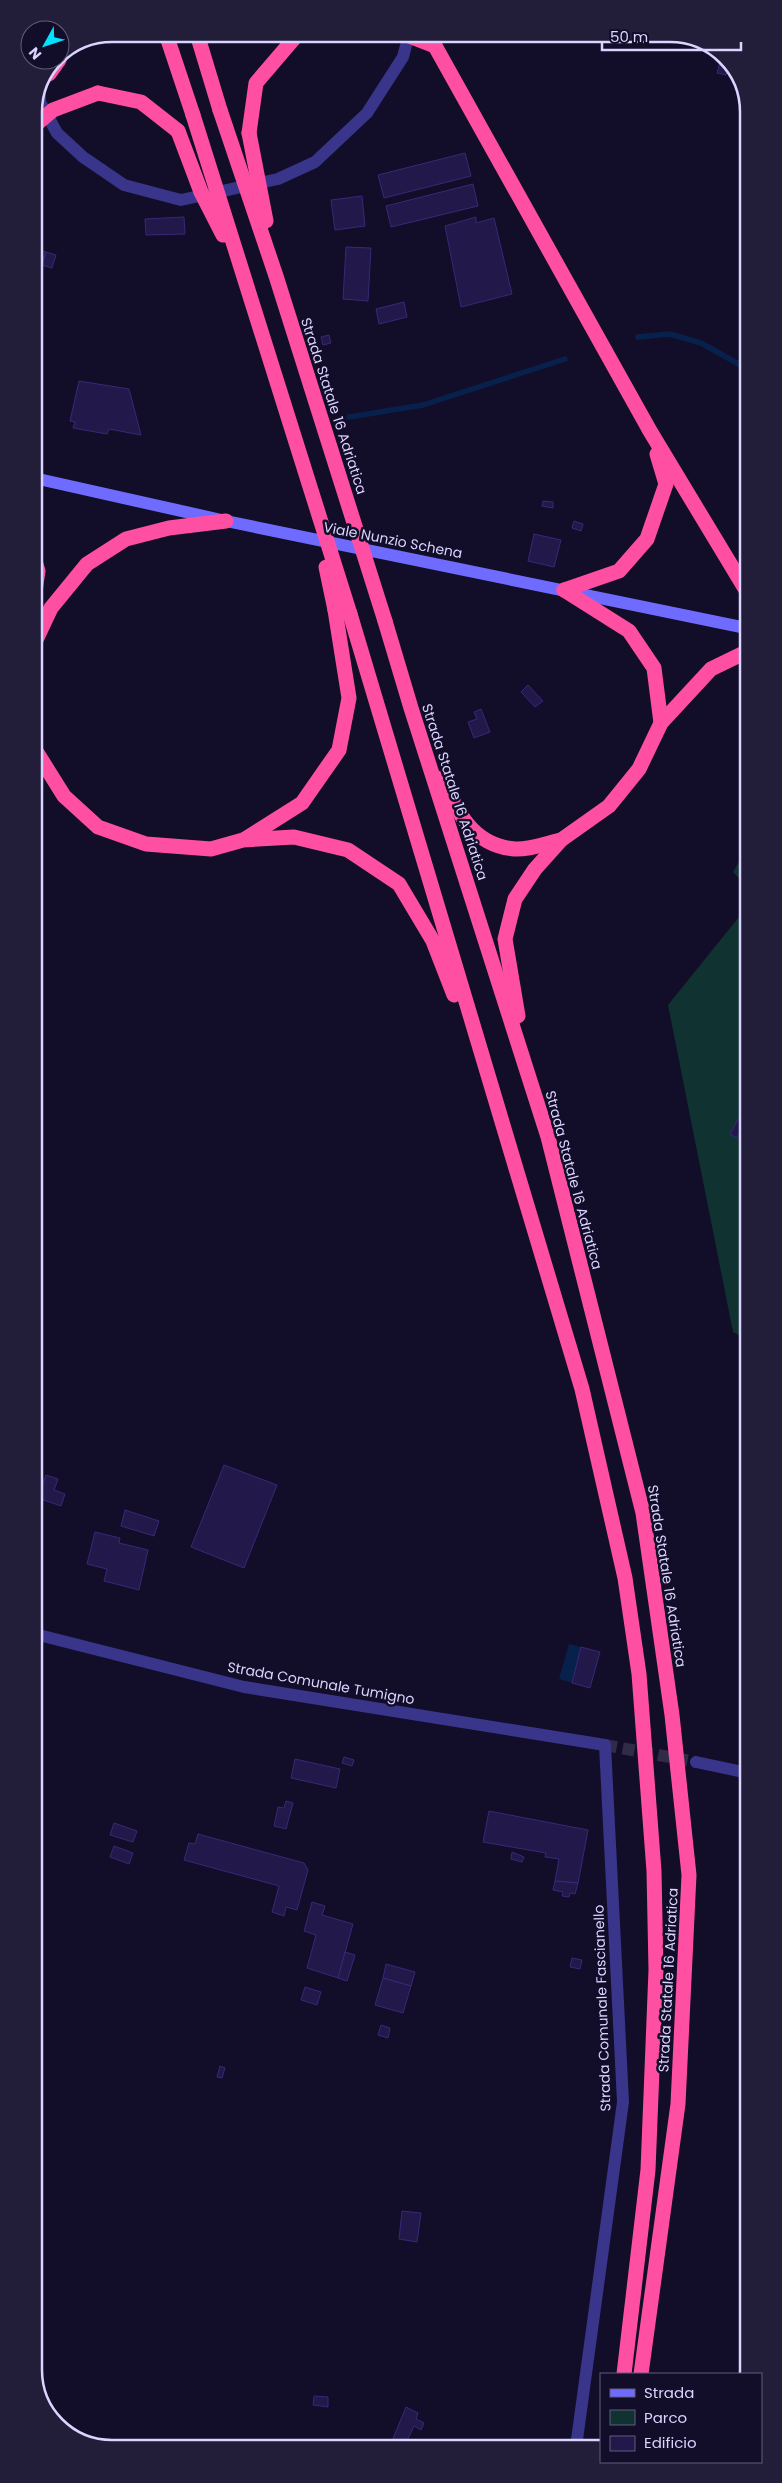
<svg xmlns="http://www.w3.org/2000/svg" width="782" height="2483" font-family="Poppins,sans-serif">
  <style>
    .green { fill: #103231 }
    .water { fill: #08214c }
    .lines { fill: none; stroke-linecap: round; stroke-linejoin: round }
    .stream { stroke: #08214c; stroke-width: 5.5 }
    .building { fill: #23184a; stroke: #392878 }
    .street-tunnel { stroke: #302b48; stroke-width: 12; stroke-dasharray: 12 6; stroke-linecap: butt }
    .street { stroke: #39358b; stroke-width: 12 }
    .secondary { stroke: #706bff; stroke-width: 12 }
    .highway { stroke: #ff4fa2; stroke-width: 15 }
    .highway-bridge { stroke: #ff4fa2; stroke-width: 15 }
    .labels { text-anchor: middle; dominant-baseline: central; stroke-width: 5; stroke-linejoin: round; paint-order: stroke }
    .street-label { font-size: 14px; fill: #dad4ff; stroke: #120d28 }
    .rim { fill: none; stroke: #dad4ff; stroke-width: 2.5 }
  </style>
  <rect width="100%" height="100%" fill="#120d28"/>
  <g class="green">
    <polygon points="747,848 747,887 733,872"/>
    <polygon points="747,907 747,1340 733,1332 668,1005"/>
  </g>
  <polygon class="water" points="569,1644 581,1647 572,1683 559,1679"/>
  <g class="lines">
    <g class="stream">
      <polyline points="638,337 670,334 701,343 746,368"/>
      <polyline points="349,417 423,405 565,359"/>
    </g>
  </g>
  <g class="building">
    <polygon points="722,54 729,65 726,75 717,73"/>
    <polygon points="465,153 471,176 384,198 378,175"/>
    <polygon points="473,184 478,206 391,227 386,206"/>
    <polygon points="362,196 365,226 335,230 331,200"/>
    <polygon points="184,217 185,234 146,235 145,219"/>
    <polygon points="476,217 476,223 494,218 512,294 461,307 445,226"/>
    <polygon points="346,247 371,248 368,301 343,299"/>
    <polygon points="41,250 46,252 39,270 34,268"/>
    <polygon points="46,252 56,255 52,268 42,265"/>
    <polygon points="404,302 407,317 379,324 376,309"/>
    <polygon points="329,335 331,343 323,345 321,337"/>
    <polygon points="79,381 129,389 141,435 109,429 107,434 73,428 75,422 70,421"/>
    <polygon points="543,501 553,502 553,508 542,506"/>
    <polygon points="574,521 583,524 581,531 572,528"/>
    <polygon points="534,534 561,540 554,567 528,561"/>
    <polygon points="528,685 543,701 535,707 521,692"/>
    <polygon points="481,709 490,732 474,738 468,722 477,719 474,712"/>
    <polygon points="739,1118 746,1122 737,1138 730,1134"/>
    <polygon points="224,1465 277,1485 244,1568 191,1547"/>
    <polygon points="46,1475 58,1479 54,1490 65,1494 61,1506 38,1498"/>
    <polygon points="125,1510 159,1521 154,1536 121,1526"/>
    <polygon points="95,1532 120,1538 119,1543 148,1550 139,1590 104,1581 107,1569 87,1564"/>
    <polygon points="581,1647 600,1652 590,1688 572,1683"/>
    <polygon points="344,1757 354,1760 352,1766 342,1763"/>
    <polygon points="295,1759 340,1769 336,1788 291,1778"/>
    <polygon points="286,1801 293,1803 286,1829 274,1826 278,1807 284,1808"/>
    <polygon points="489,1811 588,1830 578,1883 555,1881 559,1859 545,1857 546,1853 483,1842"/>
    <polygon points="114,1823 137,1831 133,1842 110,1835"/>
    <polygon points="198,1834 304,1863 308,1870 297,1910 286,1907 284,1916 272,1912 279,1886 184,1860 189,1843 195,1844"/>
    <polygon points="114,1846 133,1853 129,1864 110,1857"/>
    <polygon points="512,1852 524,1857 522,1862 511,1859"/>
    <polygon points="555,1881 578,1883 575,1894 570,1893 569,1897 562,1896 563,1892 553,1890"/>
    <polygon points="312,1902 325,1906 322,1915 353,1924 338,1978 307,1968 316,1935 304,1931"/>
    <polygon points="345,1952 355,1955 347,1981 338,1978"/>
    <polygon points="572,1958 582,1960 580,1969 570,1967"/>
    <polygon points="386,1964 415,1972 411,1986 383,1978"/>
    <polygon points="383,1978 411,1986 403,2013 375,2005"/>
    <polygon points="305,1987 321,1992 317,2005 301,2000"/>
    <polygon points="381,2025 390,2028 388,2038 378,2035"/>
    <polygon points="220,2066 225,2068 222,2078 217,2077"/>
    <polygon points="402,2211 421,2213 417,2242 399,2239"/>
    <polygon points="314,2396 328,2397 328,2407 313,2405"/>
    <polygon points="406,2407 418,2413 416,2419 424,2423 421,2430 414,2426 404,2447 392,2441"/>
  </g>
  <g class="lines">
    <polyline class="street-tunnel" points="605,1745 696,1762"/>
    <g class="street">
      <polyline points="40,97 40,102 57,133 83,157 124,185 181,200 278,179 315,162 367,113 403,57 409,34"/>
      <polyline points="35,1634 244,1687 605,1745 623,2102 576,2447"/>
      <polyline points="696,1762 748,1773"/>
    </g>
    <polyline class="secondary" points="34,478 226,521 746,628"/>
    <g class="highway">
      <polyline points="166,34 193,115"/>
      <polyline points="197,34 220,110"/>
      <polyline points="426,34 435,46 650,431 746,590"/>
      <polyline points="49,74 59,60"/>
      <polyline points="98,93 141,102 178,131"/>
      <polyline points="249,133 256,83 297,35 303,34"/>
      <polyline points="34,558 38,571 34,598"/>
      <polyline points="564,590 619,571 647,539 666,484 657,454"/>
      <polyline points="564,590 629,631 654,668 661,723"/>
      <polyline points="350,614 582,1389 625,1578 639,1674 654,1871 656,1970 648,2170 624,2374"/>
      <polyline points="385,621 411,708 548,1137 643,1513 672,1715 689,1875 678,2104 641,2374"/>
      <polyline points="34,644 51,608 87,564 126,539 169,528 226,521"/>
      <polyline points="34,748 64,796 98,827 146,844 211,849 243,840 294,837 348,850 399,884 433,941 454,995"/>
      <path d="M442,778C457,812 473,846 515,849C529,850 547,843 561,840"/>
      <polyline points="245,839 302,803 339,750 349,698 335,610"/>
      <polyline points="518,1016 505,939 515,899 535,869 561,840 609,806 639,769 661,723 711,669 746,652"/>
    </g>
    <g class="highway-bridge">
      <polyline points="404,34 435,46"/>
      <polyline points="220,110 276,276 385,621"/>
      <polyline points="193,115 350,614"/>
      <polyline points="34,126 53,110 98,93"/>
      <polyline points="178,131 201,192 223,235"/>
      <polyline points="249,133 266,221"/>
      <polyline points="326,567 335,610"/>
    </g>
  </g>
  <g class="labels">
    <g class="street-label">
      <text transform="translate(334 406) rotate(72)">Strada Statale 16 Adriatica</text>
      <text transform="translate(393 540) rotate(11)">Viale Nunzio Schena</text>
      <text transform="translate(455 792) rotate(72)">Strada Statale 16 Adriatica</text>
      <text transform="translate(574 1180) rotate(75)">Strada Statale 16 Adriatica</text>
      <text transform="translate(667 1576) rotate(81)">Strada Statale 16 Adriatica</text>
      <text transform="translate(321 1683) rotate(10)">Strada Comunale Tumigno</text>
      <text transform="translate(668 1980) rotate(-87)">Strada Statale 16 Adriatica</text>
      <text transform="translate(602 2008) rotate(-92)">Strada Comunale Fascianello</text>
    </g>
  </g>
  <path d="M0 0H782V2483H0ZM112 42H670A70 70 0 0 1 740 112V2370A70 70 0 0 1 670 2440H112A70 70 0 0 1 42 2370V112A70 70 0 0 1 112 42Z" fill="#221d39" fill-rule="evenodd"/>
  <path class="rim" d="M112 42H670A70 70 0 0 1 740 112V2370A70 70 0 0 1 670 2440H112A70 70 0 0 1 42 2370V112A70 70 0 0 1 112 42Z"/>
  <rect x="600" y="2373" width="162" height="90" fill="#120d28" stroke="#625d7e"/>
  <rect x="610" y="2389" width="25" height="8" fill="#706bff" stroke="#625d7e"/>
  <text x="644" y="2398" font-size="15" fill="#dad4ff">Strada</text>
  <rect x="610" y="2410" width="25" height="15" fill="#103231" stroke="#625d7e"/>
  <text x="644" y="2423" font-size="15" fill="#dad4ff">Parco</text>
  <rect x="610" y="2436" width="25" height="15" fill="#23184a" stroke="#625d7e"/>
  <text x="644" y="2448" font-size="15" fill="#dad4ff">Edificio</text>
  <g transform="translate(45 45) rotate(230)"><circle r="24" fill="#120d28" stroke="#625d7e"/>
  <path d="M0-4L9 19L0 12L-9 19Z" fill="#00e3ff"/>
  <text y="-8" font-size="14" font-weight="bold" text-anchor="middle" fill="#dad4ff">N</text>
  </g>
  <path d="M602 42v8h139v-8" fill="none" stroke="#dad4ff" stroke-width="2.5"/>
  <text x="610" y="42" font-size="15" fill="#dad4ff" stroke="#120d28" stroke-width="4" paint-order="stroke">50 m</text>
</svg>
